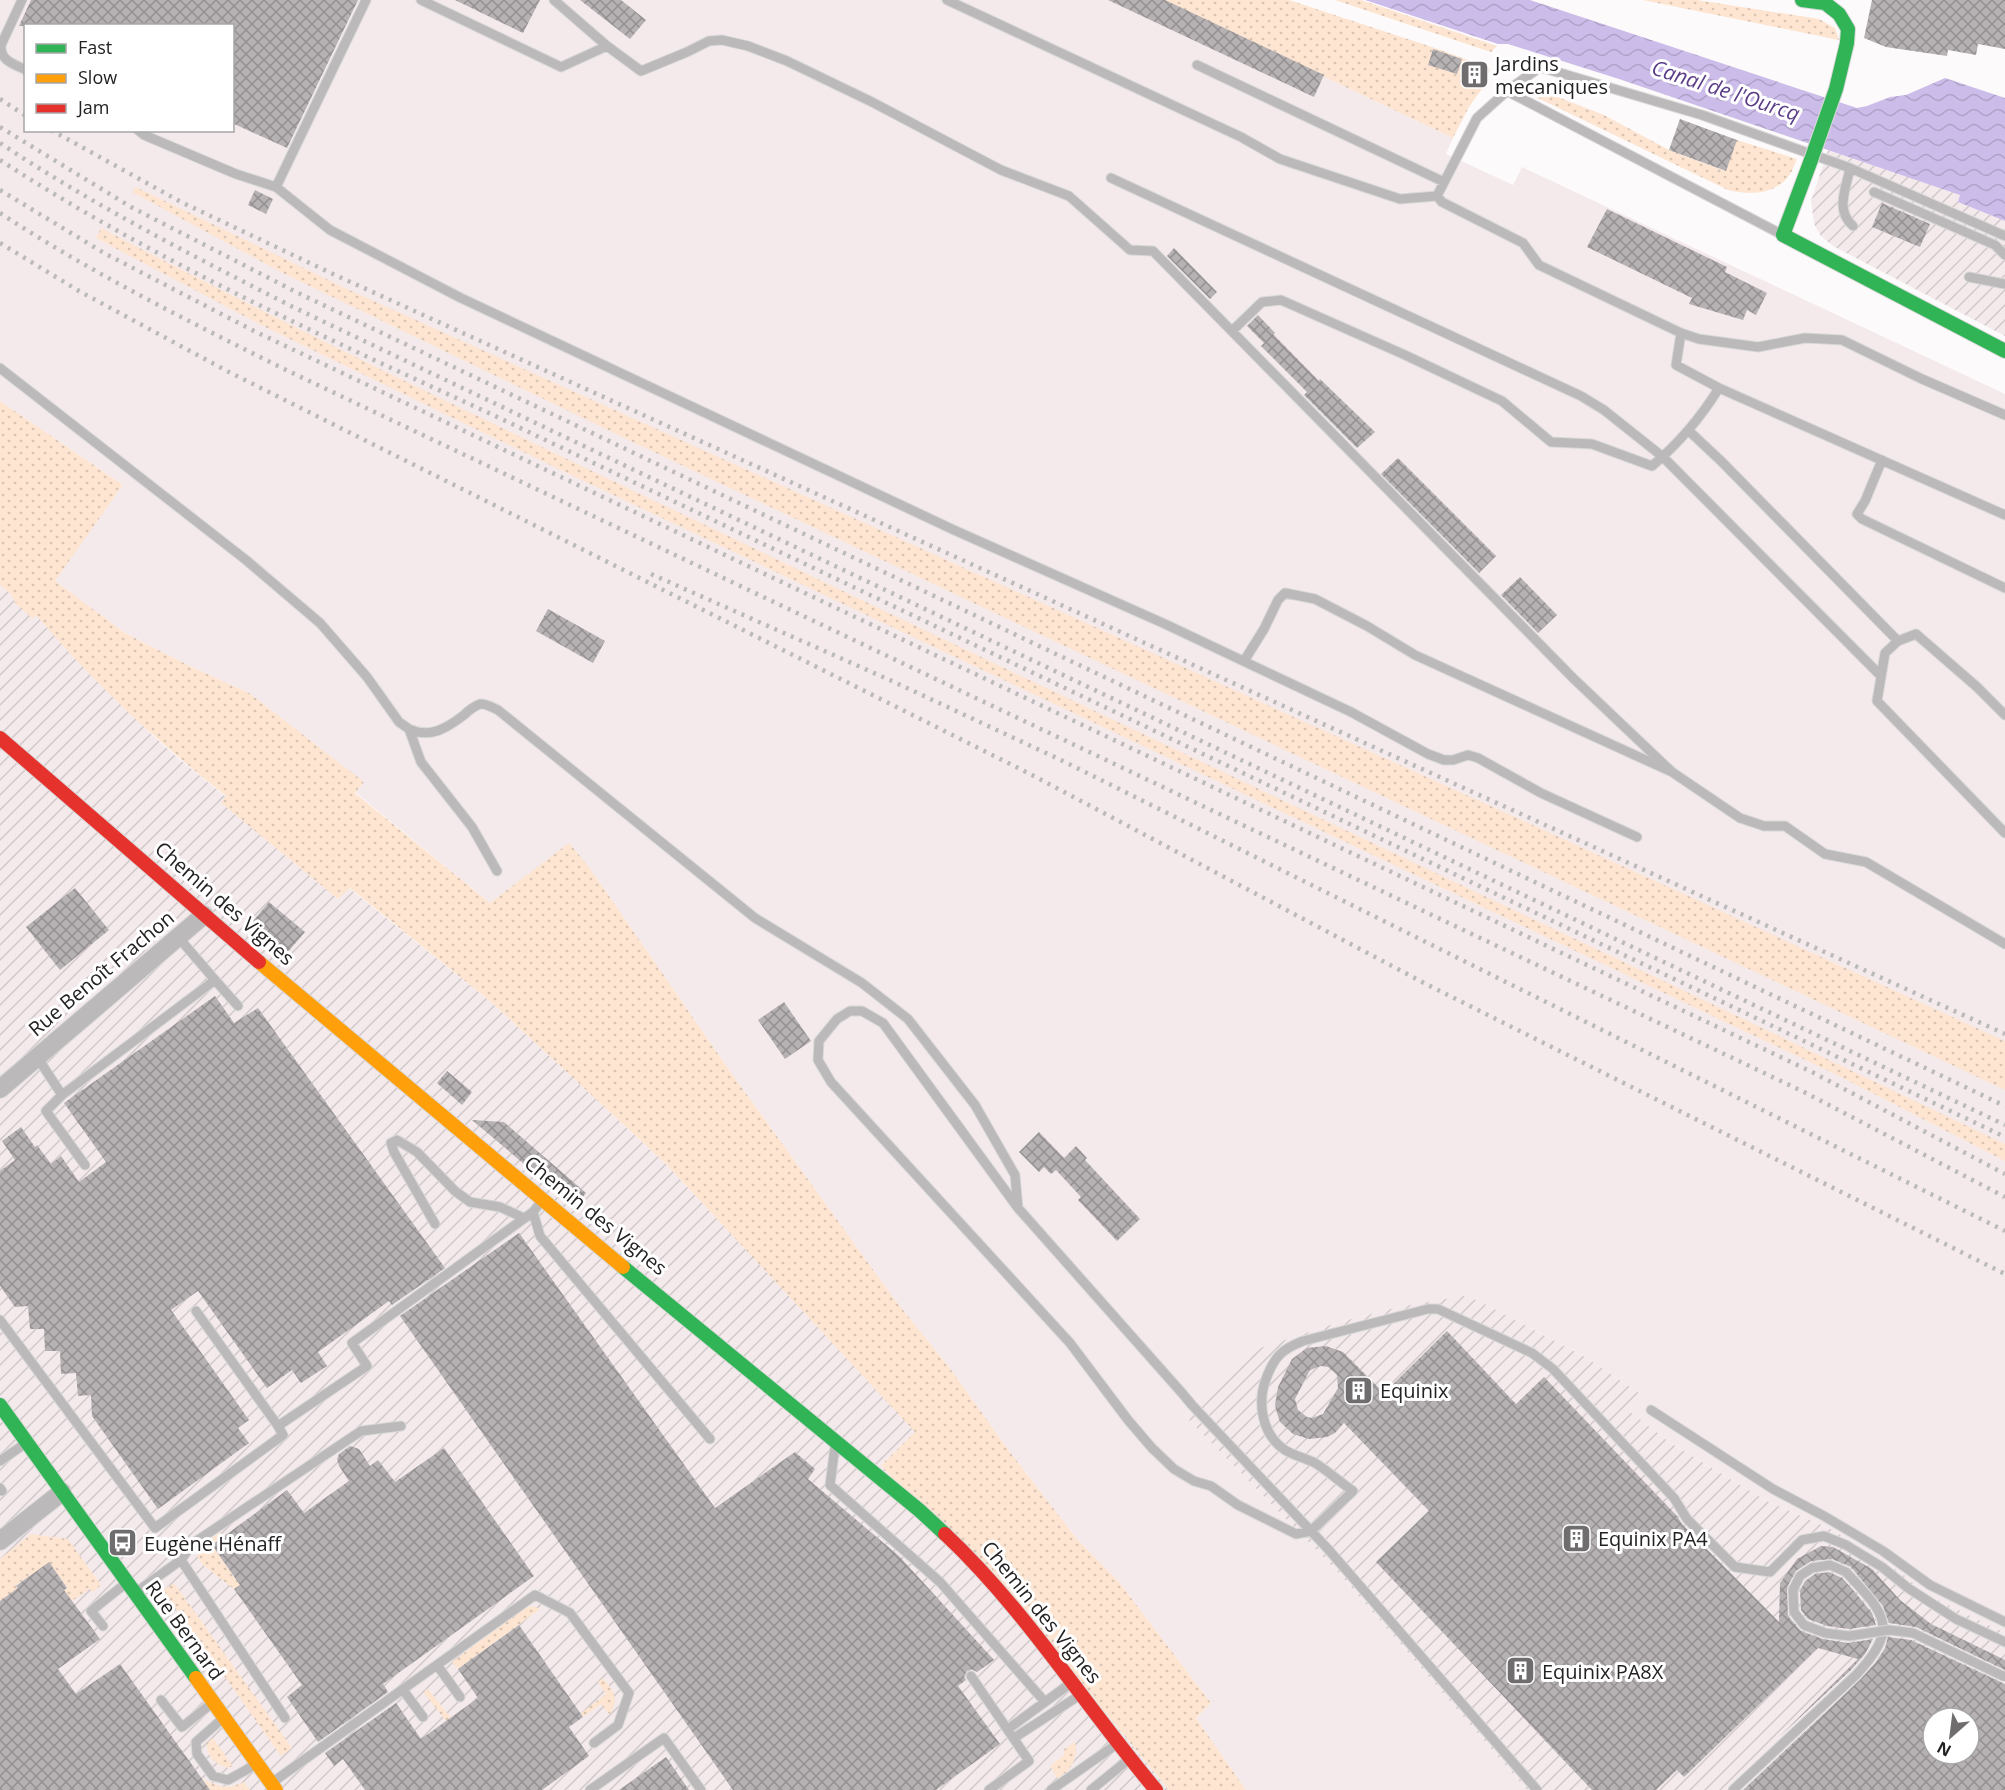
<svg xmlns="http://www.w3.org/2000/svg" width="2005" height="1790" viewBox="0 0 2005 1790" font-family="'Open Sans',sans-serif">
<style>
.built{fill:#f4eaec;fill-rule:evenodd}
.industrial{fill:url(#industrial-furrows);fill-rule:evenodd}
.grass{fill:url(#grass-dots)}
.water{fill:url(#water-waves)}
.building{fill:url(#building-cross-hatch);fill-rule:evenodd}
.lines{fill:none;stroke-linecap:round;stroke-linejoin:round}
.lane-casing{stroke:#d9d8d8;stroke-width:11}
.street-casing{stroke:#d9d8d8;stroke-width:20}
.fast-casing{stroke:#d9d8d8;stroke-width:16}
.slow-casing{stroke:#d9d8d8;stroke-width:16}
.jam-casing{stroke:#d9d8d8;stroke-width:16}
.lane{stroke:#bbb9ba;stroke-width:9}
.street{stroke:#bbb9ba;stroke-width:18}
.fast{stroke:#30b455;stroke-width:14}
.slow{stroke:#ff9f0a;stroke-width:14}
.jam{stroke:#e5322d;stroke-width:14}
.rail{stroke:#bbb9ba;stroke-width:4.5;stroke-dasharray:3 6;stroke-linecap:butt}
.lane-bridge-casing{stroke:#d9d8d8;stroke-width:11;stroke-linecap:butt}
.fast-bridge-casing{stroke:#d9d8d8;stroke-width:16;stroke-linecap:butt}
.lane-bridge{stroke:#bbb9ba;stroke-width:9}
.fast-bridge{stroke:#30b455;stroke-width:14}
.labels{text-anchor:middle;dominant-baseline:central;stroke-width:6;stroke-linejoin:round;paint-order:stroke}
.poi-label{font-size:20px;fill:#242122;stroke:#fff;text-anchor:start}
.street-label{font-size:20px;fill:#242122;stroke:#fff}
.water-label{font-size:21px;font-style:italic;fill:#5a3c87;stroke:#fff}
</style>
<defs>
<pattern id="industrial-furrows" width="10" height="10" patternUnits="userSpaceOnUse" patternTransform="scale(1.5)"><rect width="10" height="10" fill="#f4eaec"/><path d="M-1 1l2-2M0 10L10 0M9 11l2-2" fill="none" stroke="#d1c8ca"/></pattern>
<pattern id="grass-dots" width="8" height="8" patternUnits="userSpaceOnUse" patternTransform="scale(1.5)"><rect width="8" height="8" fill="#fde5d1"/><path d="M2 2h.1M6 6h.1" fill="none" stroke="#d9c4b3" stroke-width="1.8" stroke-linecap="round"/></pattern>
<pattern id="water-waves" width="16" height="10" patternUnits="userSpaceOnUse" patternTransform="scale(1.5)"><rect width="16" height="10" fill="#ccbce9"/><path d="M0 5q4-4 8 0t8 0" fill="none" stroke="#afa1c8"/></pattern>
<pattern id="building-cross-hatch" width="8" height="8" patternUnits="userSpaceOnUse" patternTransform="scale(1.5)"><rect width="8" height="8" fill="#b6b2b3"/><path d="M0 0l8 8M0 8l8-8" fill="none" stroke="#949091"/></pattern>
</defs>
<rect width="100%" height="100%" fill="#fdfafb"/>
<path class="built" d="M0 0H1165L1453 138 1446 154 1513 185 1522 167 2005 394V1633L1924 1593 1903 1574 1833 1530 1767 1501 1672 1444 1629 1411 1639 1393 1587 1358 1479 1301 1463 1297 1398 1307 1336 1323 1263 1347 1244 1355 1184 1415 1337 1571 1527 1790H1246L1196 1718 1211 1703 1119 1582 1077 1539 1010 1452 949 1367 895 1300 732 1074 589 867 569 844 490 903 355 792 363 782 249 693 190 666 125 633 54 581 123 485 0 401ZM26 26H232V130H26Z"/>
<path class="industrial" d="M1828 150 1961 195 1958 202 2005 221V336L1833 246 1821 236 1814 224 1811 201Z
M0 585 11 594 16 604 33 618 36 615 151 734 178 758 226 797 222 803 338 899 349 888 491 1002 666 1164 916 1432 881 1464 1108 1716 1169 1790H0Z
M1463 1296 1479 1301 1587 1358 1639 1393 1629 1411 1672 1444 1767 1501 1833 1530 1903 1574 1924 1593 2005 1633V1790H1527L1337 1571 1184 1415 1244 1355 1263 1347 1336 1323 1398 1307ZM1933 1718H1969V1754H1933Z"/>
<path class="grass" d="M1163 0H1289L1432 47 1490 68 1484 86 1469 107 1453 138Z
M1335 0H1361L1497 46 1491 52Z
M1643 0H1697L1819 19 1835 28 1839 40Z
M1532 87 1604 115 1669 150 1725 171 1737 140 1797 159C1794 165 1792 173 1788 177 1773 195 1749 195 1728 190L1540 99 1531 93Z
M136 187 345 288 1524 821 2005 1041V1090L637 444 283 273 132 192Z
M101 228C320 343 545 448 768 555 1180 753 1593 946 2005 1144V1161L1835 1074 567 473 261 325 96 238Z
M0 401 123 485 55 581 125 633 190 666 249 693 364 782 355 793 490 903 569 843 589 867 732 1074 895 1300 949 1367 1010 1452 1077 1539 1119 1582 1211 1703 1196 1718 1246 1790H1169L1108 1716 881 1465 915 1432 666 1164 491 1002 350 888 338 899 221 803 226 796C157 742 93 682 36 615L33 619 16 604 11 594 0 585Z
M220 1532 223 1536 212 1545 240 1585 234 1589 203 1565 197 1556 207 1541Z
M31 1534 68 1539 101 1585 93 1592 90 1589 72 1601 64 1590 67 1587 49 1563 16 1585 18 1588 0 1601V1559Z
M174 1583 292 1748 281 1756 163 1590Z
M533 1606 540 1609 458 1669 452 1662 525 1608Z
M603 1678C615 1693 619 1697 610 1715L601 1704 583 1717 581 1713 606 1694 598 1682Z
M426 1689 429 1690 451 1718 446 1721 424 1693Z
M213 1738 233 1766 228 1768C216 1764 206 1757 207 1743Z
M1075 1742C1079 1758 1071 1770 1058 1779L1050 1766 1065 1754 1063 1750Z
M202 1778C217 1787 228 1790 244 1782L250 1790H210Z"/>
<path class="water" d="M1365 0H1530L1857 108 1867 106 1890 97 1906 95 1945 78 2005 98V221L1958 202 1960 195 1619 79 1508 44H1498Z"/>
<path class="building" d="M31 0H358L287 148 232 123V26H19Z
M455 0H540L523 33Z
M580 0H621L646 20 630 39Z
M1108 0H1165L1324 75 1314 97Z
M1872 0H2005V49L1978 44 1976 55 1948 50 1947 56 1886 47 1864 38Z
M1433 49 1462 59 1457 74 1428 65Z
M1465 62 1489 70 1483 86 1460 77Z
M1680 119 1737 140 1726 171 1669 150Z
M255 190 273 199 266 214 248 205Z
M1882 203 1930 224 1920 247 1872 227Z
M1607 209 1727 267 1725 272 1767 293 1756 315 1747 310 1743 320 1689 304 1692 298 1587 247Z
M1174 248 1217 292 1210 299 1167 256Z
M1258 315 1275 333 1273 334 1319 381 1320 379 1375 432 1357 448 1304 395 1307 392 1261 346 1268 339 1264 343 1247 326Z
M1398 458 1496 556 1479 573 1381 474Z
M1520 577 1557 615 1538 633 1501 595Z
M548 609 605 641 593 663 536 631Z
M75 888 109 930 60 970 26 927Z
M269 902 305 932 287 953 252 922Z
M215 996 234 1023 258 1008 445 1268 392 1305 389 1301 318 1352 327 1366 301 1383 292 1370 267 1388 198 1291 171 1310 249 1420 238 1428 249 1443 158 1509 92 1416 91 1395 78 1396 76 1373 61 1374 60 1351H45L44 1329H30L28 1306 15 1307 0 1286V1171L15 1160 2 1141 21 1127 35 1147 37 1145 51 1164 61 1156 79 1182 106 1162 64 1103Z
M784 1002 811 1041 785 1059 758 1020Z
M447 1071 472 1092 462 1105 437 1083Z
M472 1120 504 1122 586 1193 575 1207Z
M1039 1132 1064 1158 1076 1146 1087 1158 1085 1160 1140 1219 1117 1241 1078 1200 1081 1197 1056 1170 1051 1174 1044 1167 1039 1172 1019 1152Z
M519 1233 715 1508 795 1452 815 1469 808 1479 899 1556 994 1660 977 1672 971 1669 967 1671 964 1676 966 1680 958 1686 1000 1744 936 1790H733L400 1316Z
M1447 1331 1516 1404 1544 1377 1677 1516 1682 1524 1779 1622 1780 1583 1797 1559 1821 1546 1833 1547 1872 1569 1900 1600 1931 1624 2005 1660V1670L1916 1627 1889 1623 1883 1606 1851 1567 1832 1559 1811 1561 1796 1571 1787 1587 1788 1616 1801 1631 1823 1639 1848 1643 1873 1639 1865 1654 1851 1670 1779 1737 1858 1659 1818 1648 1684 1777 1677 1770 1656 1790H1592L1376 1562 1429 1511 1344 1423 1335 1433 1327 1437 1309 1439 1293 1434 1280 1422 1277 1413 1275 1405 1278 1387 1292 1359 1307 1348 1326 1346 1343 1352 1384 1393ZM1321 1366 1328 1367 1337 1375 1338 1388 1323 1414 1312 1418 1307 1417 1298 1410 1295 1399 1310 1370Z
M350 1446 359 1449 370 1466 378 1460 395 1482 444 1448 534 1576 383 1684 388 1692 318 1742 287 1697 302 1685 234 1589 240 1585 212 1545 287 1490 304 1513 349 1481 339 1466 337 1459 339 1454Z
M49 1562 67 1588 64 1590 100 1639 58 1669 76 1694 120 1664 210 1790H0V1601L18 1588 16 1586Z
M1829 1572 1842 1578 1854 1591 1872 1613 1876 1625 1849 1629 1827 1626 1808 1619 1801 1610 1800 1591 1805 1581 1815 1574Z
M519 1625 583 1717 569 1727 589 1756 542 1790H365L343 1759 334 1766 325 1753 396 1703 421 1739 478 1698 458 1669Z
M1888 1637 1911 1640 2005 1684V1790H1743L1861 1679 1876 1662 1885 1648ZM1933 1718H1969V1754H1933Z
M666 1757 689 1790H619Z"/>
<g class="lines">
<defs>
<path id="lane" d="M22 0 1 45C0 61 14 64 26 70
M366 0 276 187 330 230 461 298 954 530 1165 624 1351 712 1428 754 1444 760H1453L1468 755 1478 758 1541 793 1637 837
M421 0 561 67 607 46 554 0
M947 0 1241 137 1280 159 1400 199 1437 196 1442 202 1523 243 1539 265 1681 333 1699 339 1758 347 1805 338 1842 340 1922 379 2005 415
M607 46 641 71 687 52 709 41 722 40 748 46 787 61 872 102 1001 170 1069 196 1130 250 1153 251 1574 679 1672 772
M1197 65 1444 182
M1507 91 1781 234
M138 130 144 135 236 174 276 187
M1850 168C1846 189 1835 210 1853 226
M1111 178 1581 396 1604 410 1663 457 1880 675
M1874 192 1995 245 2005 255
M1437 196 1477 118 1507 91 1540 67 1702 115 1850 168 2005 236
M1969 277 2005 284
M1232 331 1262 302 1281 300 1405 355 1502 401 1551 442 1592 444 1652 466C1679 443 1700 419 1719 388
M1681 333 1676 365 1719 388 2005 515
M0 368 246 560 320 623 367 677 399 722 409 729 421 762 472 827 497 871
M1689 431 1721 461 1898 641 1885 653 1877 701 2005 833
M1882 460 1865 501 1857 514 1862 519 2005 588
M1898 641 1916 634 1977 687 2005 715
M1244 661 1264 629 1278 600 1285 593 1315 599 1367 626 1415 655 1672 772 1740 818 1764 826H1785L1825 854 1866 862 2005 944
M409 729C430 739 447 728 464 715 468 711 475 706 480 704 486 703 493 708 498 710L755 918 862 983 908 1019 975 1105 1015 1175 1018 1208
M215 980 238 1006
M37 1057 62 1095 46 1111 85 1165
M62 1095 215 980 178 937
M537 1207 533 1212 540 1236 710 1439
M435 1224 394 1152 391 1143 397 1140 417 1152 455 1191 470 1202 500 1207 524 1218
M196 1311 278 1426 367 1366 352 1343 533 1212
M0 1320 155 1528 283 1435 278 1426
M1651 1410 1773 1489 1824 1516 1883 1551 1930 1585 2005 1622
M835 1446 830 1485 940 1582 1045 1702
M0 1461 26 1443
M0 1488 2 1491
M181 1560 192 1544 361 1431 401 1426
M135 1593 181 1560 285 1718
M103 1626 91 1611 125 1584
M437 1665 460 1697
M971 1676 1029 1761 989 1790
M403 1690 423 1717
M161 1700 182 1727 211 1704
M222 1719 196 1742 197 1754 213 1776 228 1780 255 1765
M1008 1729 1071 1683
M1014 1738 1080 1695
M273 1782 535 1595 570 1613 629 1693 618 1725 594 1743
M590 1790 664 1738 701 1790
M1051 1790 1117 1744
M1091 1790 1128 1760
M1537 1790 1328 1549 1192 1405 1182 1393 1018 1208 883 1023 862 1011H850L837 1019 819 1041 818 1060 831 1082 1070 1343 1128 1420 1152 1448 1174 1469 1194 1481 1211 1486 1238 1505 1296 1534 1311 1531 1353 1491C1340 1482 1328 1471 1315 1463 1306 1458 1294 1456 1285 1450 1262 1435 1257 1403 1266 1379 1274 1357 1282 1349 1303 1341L1428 1309H1438L1532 1353 1553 1369 1674 1498 1687 1519 1735 1567 1770 1572 1802 1540 1824 1536 1846 1545 1882 1567 1908 1588 1956 1619 2005 1642
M1733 1790 1856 1675C1901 1627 1884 1613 1846 1572"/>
<path id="street" d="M0 1089 204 915
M0 1541 62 1492"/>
<path id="fast" d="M1802 0 1825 3 1839 14 1848 29 1847 43
M1811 160 1783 235 2005 351
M623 1267 919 1510 945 1534
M0 1405 196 1678"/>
<path id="slow" d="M259 962 623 1267
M196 1678 276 1790"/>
<path id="jam" d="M0 738 259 962
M945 1534C1026 1610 1085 1706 1156 1790"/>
</defs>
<use href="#lane" class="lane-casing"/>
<use href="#street" class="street-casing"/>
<use href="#fast" class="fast-casing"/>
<use href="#slow" class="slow-casing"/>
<use href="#jam" class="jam-casing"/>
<use href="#lane" class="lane"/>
<use href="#street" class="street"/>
<use href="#fast" class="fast"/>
<use href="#slow" class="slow"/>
<use href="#jam" class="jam"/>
<path class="rail" d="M0 99 26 116
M0 127 131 207 296 292 2005 1106
M51 130 181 202 333 274 2005 1034
M0 143C93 205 193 256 293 307L2005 1125
M0 160C155 261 324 337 491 414L2005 1137
M0 190 104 253 254 331 1812 1072 2005 1174
M0 213C90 272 186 320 282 368L1804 1092 2005 1197
M0 243 79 291 227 371 1032 775 1426 984 2005 1274
M651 574 892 681 1063 761 2005 1231"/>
<defs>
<path id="lane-bridge" d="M1846 1572 1830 1565 1812 1568 1800 1576 1793 1590 1794 1612 1804 1625 1825 1633 1849 1636 1889 1630 1913 1633 2005 1677"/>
<path id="fast-bridge" d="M1811 160 1836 89 1847 43"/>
</defs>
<use href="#lane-bridge" class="lane-bridge-casing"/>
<use href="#fast-bridge" class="fast-bridge-casing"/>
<use href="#lane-bridge" class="lane-bridge"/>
<use href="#fast-bridge" class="fast-bridge"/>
</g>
<defs>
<symbol id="building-square" viewBox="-11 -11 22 22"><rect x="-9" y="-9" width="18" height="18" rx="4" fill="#706d6e" stroke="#fff"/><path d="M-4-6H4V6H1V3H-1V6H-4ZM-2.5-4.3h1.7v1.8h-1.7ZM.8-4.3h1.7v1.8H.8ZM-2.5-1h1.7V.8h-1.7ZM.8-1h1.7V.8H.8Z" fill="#fff"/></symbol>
<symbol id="bus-square" viewBox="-11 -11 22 22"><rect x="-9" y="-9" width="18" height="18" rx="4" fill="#706d6e" stroke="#fff"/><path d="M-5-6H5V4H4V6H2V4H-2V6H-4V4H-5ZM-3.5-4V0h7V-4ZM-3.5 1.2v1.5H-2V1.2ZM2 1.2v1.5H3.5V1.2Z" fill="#fff"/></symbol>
</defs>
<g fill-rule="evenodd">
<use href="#building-square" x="1458" y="58" width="33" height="33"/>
<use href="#building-square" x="1342" y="1374" width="33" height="33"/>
<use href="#building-square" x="1560" y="1522" width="33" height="33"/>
<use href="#bus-square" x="106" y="1526" width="33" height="33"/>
<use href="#building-square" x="1504" y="1654" width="33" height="33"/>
</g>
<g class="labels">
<g class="poi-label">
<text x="1495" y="63">Jardins<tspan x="1495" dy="23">mecaniques</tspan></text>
<text x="1380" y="1390">Equinix</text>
<text x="1598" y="1538">Equinix PA4</text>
<text x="144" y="1543">Eugène Hénaff</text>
<text x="1542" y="1671">Equinix PA8X</text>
</g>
<g class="street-label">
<text transform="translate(225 903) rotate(41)">Chemin des Vignes</text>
<text transform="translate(101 973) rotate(-40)">Rue Benoît Frachon</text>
<text transform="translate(596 1215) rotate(39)">Chemin des Vignes</text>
<text transform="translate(1042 1612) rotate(51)">Chemin des Vignes</text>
<text transform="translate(185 1630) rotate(54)">Rue Bernard</text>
</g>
<g class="water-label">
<text transform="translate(1726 90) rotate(18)">Canal de l'Ourcq</text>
</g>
</g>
<rect x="24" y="24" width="210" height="108" fill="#ffffff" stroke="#a7a6a7" stroke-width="1.5"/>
<rect x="36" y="44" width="30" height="9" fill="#30b455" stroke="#a7a6a7" stroke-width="1.5"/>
<text x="78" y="54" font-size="18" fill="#242122">Fast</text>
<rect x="36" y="74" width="30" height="9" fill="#ff9f0a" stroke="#a7a6a7" stroke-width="1.5"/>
<text x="78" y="84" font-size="18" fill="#242122">Slow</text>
<rect x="36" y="104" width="30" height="9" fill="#e5322d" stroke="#a7a6a7" stroke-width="1.5"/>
<text x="78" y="114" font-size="18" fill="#242122">Jam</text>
<g transform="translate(1951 1736) rotate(208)"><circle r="28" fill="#ffffff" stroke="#a7a6a7" stroke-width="1.5"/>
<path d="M0-4.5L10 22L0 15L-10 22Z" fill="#706d6e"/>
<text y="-9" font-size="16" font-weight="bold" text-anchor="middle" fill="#242122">N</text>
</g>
</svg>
